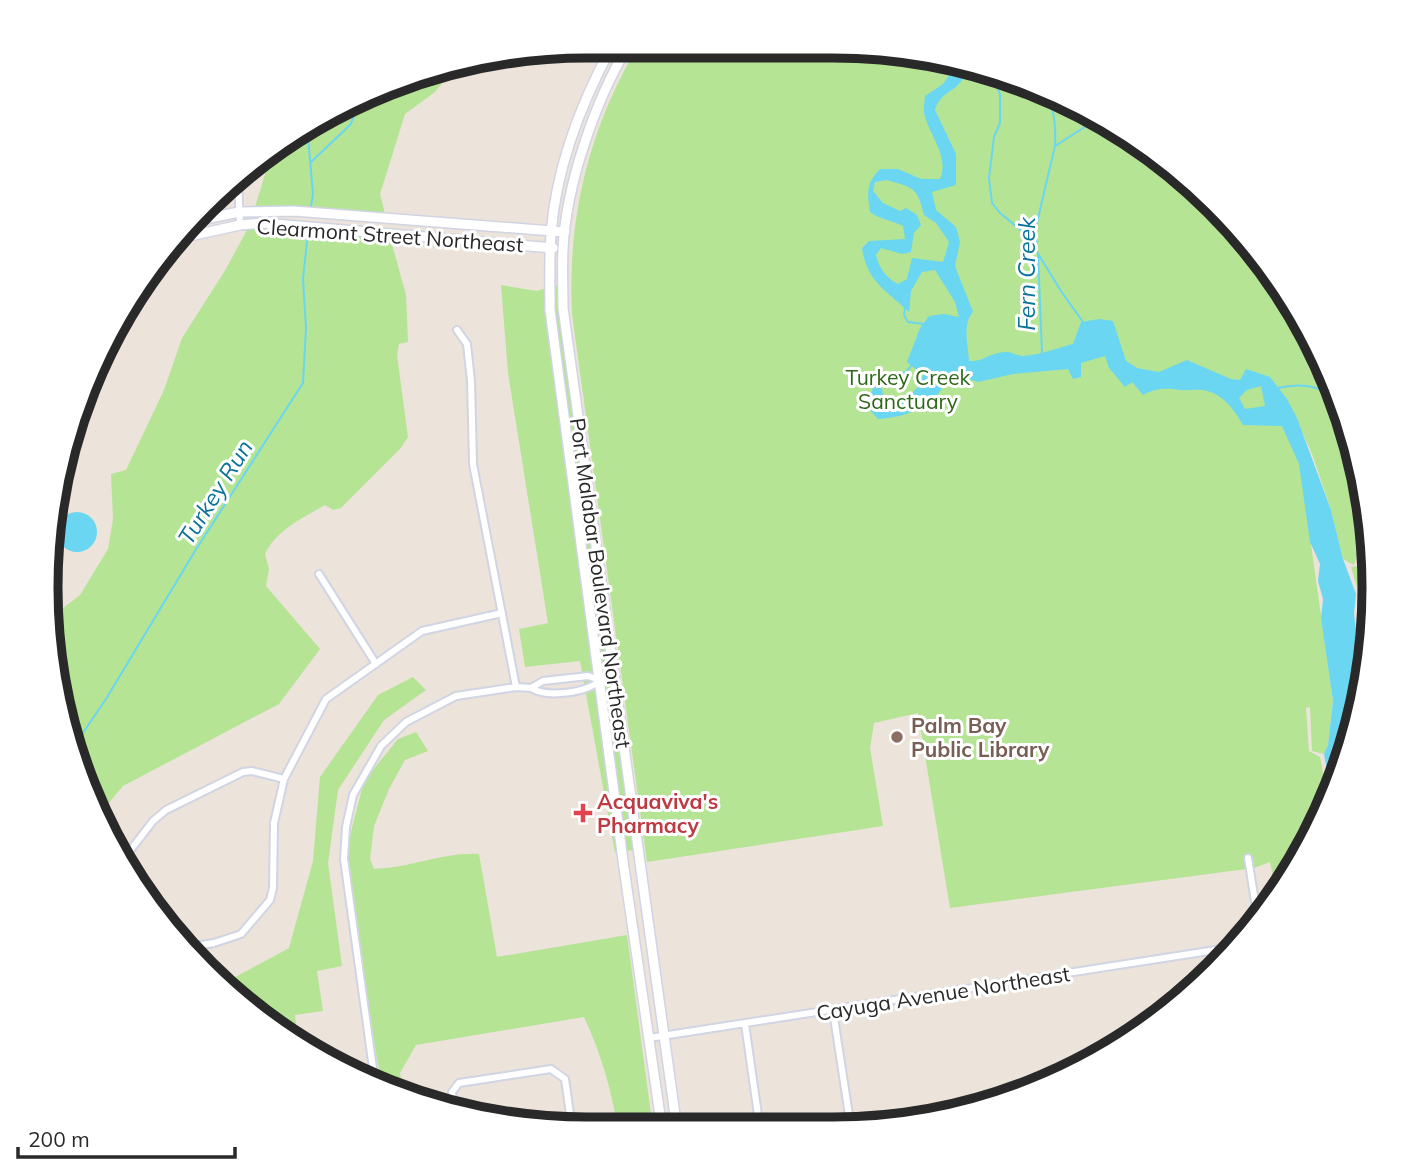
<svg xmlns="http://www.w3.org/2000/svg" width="1420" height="1175" viewBox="0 0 1420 1175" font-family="Mulish,sans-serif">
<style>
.green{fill:#b5e495}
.water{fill:#6ad6f1;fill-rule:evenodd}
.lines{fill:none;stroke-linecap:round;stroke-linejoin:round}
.stream{stroke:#6ad6f1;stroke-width:2}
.street-casing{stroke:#d0d4e3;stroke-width:10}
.secondary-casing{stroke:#d0d4e3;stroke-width:12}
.street{stroke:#fff;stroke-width:6}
.secondary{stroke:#fff;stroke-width:9}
.education-dot{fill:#8d6e63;stroke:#fff;stroke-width:2.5}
.health-dot{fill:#e0444e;stroke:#fff;stroke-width:2.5}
.labels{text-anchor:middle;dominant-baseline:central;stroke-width:6;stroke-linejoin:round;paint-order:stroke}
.street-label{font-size:21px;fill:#292929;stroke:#fff}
.park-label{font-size:21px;fill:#2d6718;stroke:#fff}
.education-label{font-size:21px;font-weight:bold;fill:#785e54;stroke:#fff;text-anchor:start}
.health-label{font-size:21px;font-weight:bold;fill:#be3a42;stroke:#fff;text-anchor:start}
.water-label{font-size:23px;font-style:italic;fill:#0a739c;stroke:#fff}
.rim{fill:none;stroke:#292929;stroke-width:9}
</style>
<rect width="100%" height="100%" fill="#ece3da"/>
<path class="green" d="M638 46 868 47 1040 87 1133 137 1215 204 1283 286 1289 298 1293 326 1304 339H1311L1333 380 1364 481 1369 530 1365 529 1355 532 1360 546 1354 565 1343 559 1331 510 1312 454 1292 409 1333 701 1328 745 1324 754 1312 751 1310 707 1306 708 1309 751 1320 757 1329 803 1283 889 1274 882 1270 862 1254 868 950 908 918 713 874 723 870 748 883 826 647 862 572 314C567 219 589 128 638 46Z
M459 62 435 92 405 114 380 194 385 214 255 207 272 152 317 118 448 64Z
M263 227 390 237 406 295 408 342 399 344 397 355 408 437 400 449 341 508 333 510 325 505C303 518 276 530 265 554L269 569 266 586 320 649 279 704 123 786 98 816 87 795 50 659 49 619 80 595 108 549 113 519 111 474 126 470 164 390 182 338 226 269 248 228Z
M501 285 537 291 546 288V310L556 394 618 852 615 853 580 661 525 667 519 629 548 623 508 373Z
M559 285V309L570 392 633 850 626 851 554 309V286Z
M1364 532 1369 534 1374 587 1366 675 1358 613 1359 594 1351 567 1358 566 1364 547 1360 534Z
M413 677 426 690 384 720 338 790 328 863 342 966 317 971 323 1011 295 1015 298 1043 230 995 219 982 228 981 289 948 313 861 320 777 378 695Z
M416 732 428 751 405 760 389 789 374 826 370 859 374 869C410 868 444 852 479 854L497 957 627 935 653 1129H618C611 1089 601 1053 584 1017L416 1045 400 1073 404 1097 382 1086 366 997 356 916 344 859 364 781 398 739Z"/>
<path class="water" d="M955 67 967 70C959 94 942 88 935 110L956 154V185L932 192 936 210 956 227 960 242 955 266 973 312C962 325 968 345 969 361 984 362 992 351 1007 352 1012 352 1017 356 1023 356 1040 355 1057 348 1073 344L1081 322 1099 319 1113 321 1126 361 1137 368 1159 372 1187 360 1231 379 1240 380 1246 369 1270 377 1287 399 1297 418 1331 510 1343 559 1356 594 1354 614 1364 693 1332 798 1324 754 1328 745 1333 701 1321 618 1323 599 1318 581 1320 564 1310 542 1299 464 1282 426 1243 425C1234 409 1222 393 1203 390 1195 389 1187 391 1180 390 1166 388 1156 388 1143 395L1132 382 1125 387 1109 368 1105 356 1081 363V377L1073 379 1068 369 1013 374 978 382 957 375C947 380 945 385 938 394 924 411 898 418 878 419L867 407 876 378 880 376 883 395 887 403C904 399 919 393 923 375L907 362 920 328 929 316 944 314 959 317 955 302 935 270 922 272 911 291 909 312C886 290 867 282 862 248L869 241 905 239 903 226C891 220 881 220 870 212 867 193 866 183 880 169H898L921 179H940C950 157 929 135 924 113 923 108 925 101 925 96L943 84ZM887 180C914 188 917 187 924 215L936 223 949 242 943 262 912 258 907 279 898 284C886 278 879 268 876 255L881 248 902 254 911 252 914 233 921 225 917 215 906 208 900 211 883 203 873 191 875 182ZM1261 386 1265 406 1245 409 1239 398 1247 390Z
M57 532a20 20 0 1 1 40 0a20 20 0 1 1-40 0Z"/>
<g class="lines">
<path class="stream" d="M994 76 1000 95V123L994 137 989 178 992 203 1000 213 1034 241 1037 252 1061 291 1083 322
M1043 88C1054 104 1056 126 1055 145
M307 125 313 194 311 206
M310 163 350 125 362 99
M1037 248 1036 227 1055 146 1099 118
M1038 254 1042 353
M905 306 904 315 908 322 924 324
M883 380 906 372 911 366
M1278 388C1303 382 1314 387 1338 395
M74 746 106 699 195 551 303 383 306 328 303 279 308 232"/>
<defs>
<path id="street" d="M238 178 240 225
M457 330 467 344 471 381 473 464 516 687
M319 574 376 664
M531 688C547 698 587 693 600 680
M1248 858 1258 920
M122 861 153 821 166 810 243 772 252 771 284 779
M188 947 214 943 241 934 270 900 273 888 274 823 284 779 326 699 422 631 502 613
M833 1011 851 1128
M745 1024 760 1129
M649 1038 1235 947
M375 1083 344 859 346 827 353 795 381 746 406 722 456 696 516 687 531 688 543 681 588 676 600 680 615 678
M454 1109 452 1092 459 1083 551 1069 565 1079 572 1128
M968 1110 981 1099 1024 1093"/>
<path id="secondary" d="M612 46C581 103 556 168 551 234 549 259 550 285 550 310L624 868 662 1129
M628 46C595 101 566 185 563 249 562 269 563 289 563 308L677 1129
M190 222 239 212 294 211 565 232
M176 239 240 225 263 223 553 248"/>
</defs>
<use href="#street" class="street-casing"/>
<use href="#secondary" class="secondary-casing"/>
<use href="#street" class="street"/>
<use href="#secondary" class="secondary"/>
</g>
<circle class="education-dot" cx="897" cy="737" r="7"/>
<path class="health-dot" d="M579.5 802.5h7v7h7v7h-7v7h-7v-7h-7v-7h7z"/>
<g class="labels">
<g class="street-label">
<text transform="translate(390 235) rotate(4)">Clearmont Street Northeast</text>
<text transform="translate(601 583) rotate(82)">Port Malabar Boulevard Northeast</text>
<text transform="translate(943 993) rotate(-9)">Cayuga Avenue Northeast</text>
</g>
<g class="park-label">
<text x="908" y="377">Turkey Creek<tspan x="908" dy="24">Sanctuary</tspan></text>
</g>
<g class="education-label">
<text x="911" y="725">Palm Bay<tspan x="911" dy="24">Public Library</tspan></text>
</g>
<g class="health-label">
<text x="597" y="801">Acquaviva's<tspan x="597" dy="24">Pharmacy</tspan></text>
</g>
<g class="water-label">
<text transform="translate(1026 274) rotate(-90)">Fern Creek</text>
<text transform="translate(215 492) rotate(-58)">Turkey Run</text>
</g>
</g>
<path d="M0 0H1420V1175H0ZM587 58H833A529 529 0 0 1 1362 587V588A529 529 0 0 1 833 1117H587A529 529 0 0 1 58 588V587A529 529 0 0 1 587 58Z" fill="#fff" fill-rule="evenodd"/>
<path class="rim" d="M587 58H833A529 529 0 0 1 1362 587V588A529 529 0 0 1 833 1117H587A529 529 0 0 1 58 588V587A529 529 0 0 1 587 58Z"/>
<path d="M18 1147v10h217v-10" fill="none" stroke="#292929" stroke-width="3.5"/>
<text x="28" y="1147" font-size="21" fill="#292929" stroke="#ffffff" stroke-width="5" paint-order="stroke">200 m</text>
</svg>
